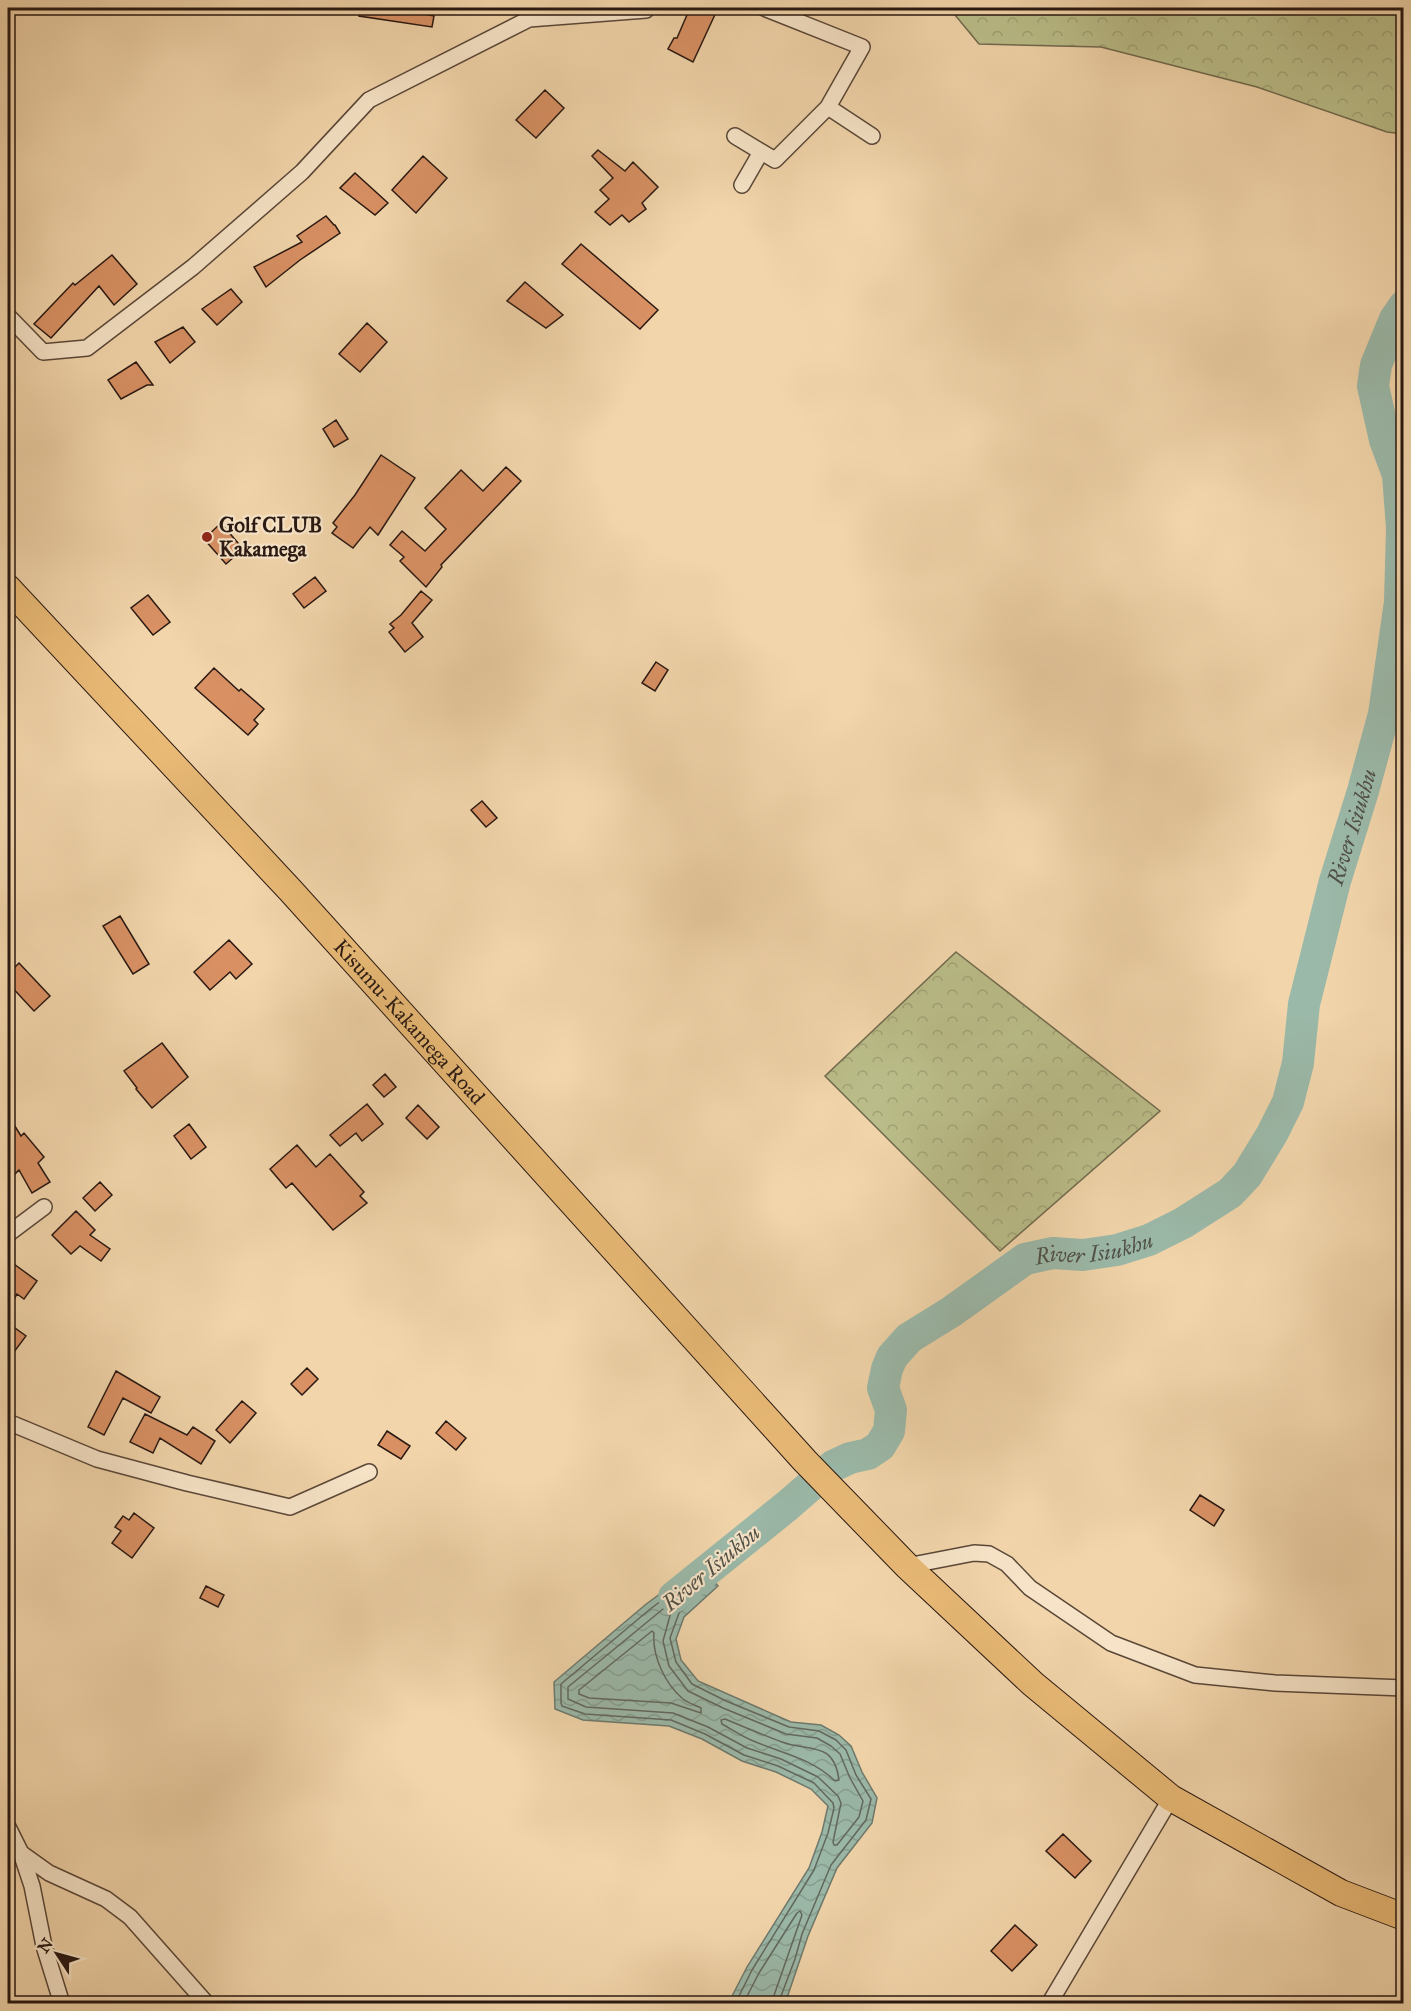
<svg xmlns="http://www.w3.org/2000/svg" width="1411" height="2011" viewBox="0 0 1411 2011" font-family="'IM FELL Great Primer',serif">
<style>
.forest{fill:url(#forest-crowns);stroke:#716a4e;stroke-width:1.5}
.water{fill:url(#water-waves);stroke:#6d796d;stroke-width:1.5}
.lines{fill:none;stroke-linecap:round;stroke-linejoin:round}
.shore{stroke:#62685e;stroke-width:1.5}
.river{stroke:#9bb9a9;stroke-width:32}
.building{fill:#d99164;stroke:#281812;stroke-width:1.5}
.minor-casing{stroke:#5a4738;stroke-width:18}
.trunk-casing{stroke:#281812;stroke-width:28}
.minor{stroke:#f7e4c8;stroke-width:15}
.trunk{stroke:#e9ba76;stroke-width:26}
.poi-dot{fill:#8f2418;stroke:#f7e4c8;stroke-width:2}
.labels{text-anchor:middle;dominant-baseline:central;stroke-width:4.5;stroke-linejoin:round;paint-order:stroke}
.poi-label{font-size:21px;font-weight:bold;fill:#281812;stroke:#f7e4c8;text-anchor:start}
.street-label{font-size:21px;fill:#281812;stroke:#f7e4c8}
.water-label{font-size:22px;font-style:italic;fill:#505047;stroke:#f7e4c8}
</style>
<defs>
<pattern id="forest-crowns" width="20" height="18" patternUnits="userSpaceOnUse" patternTransform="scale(1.5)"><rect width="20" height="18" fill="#babd89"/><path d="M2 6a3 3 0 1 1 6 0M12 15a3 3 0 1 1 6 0" fill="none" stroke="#a0a275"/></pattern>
<pattern id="water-waves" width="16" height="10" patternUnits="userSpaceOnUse" patternTransform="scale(1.5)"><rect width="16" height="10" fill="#9bb9a9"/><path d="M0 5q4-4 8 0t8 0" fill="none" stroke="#869e90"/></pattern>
</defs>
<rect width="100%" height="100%" fill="#f2d5ab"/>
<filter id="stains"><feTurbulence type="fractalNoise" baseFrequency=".00333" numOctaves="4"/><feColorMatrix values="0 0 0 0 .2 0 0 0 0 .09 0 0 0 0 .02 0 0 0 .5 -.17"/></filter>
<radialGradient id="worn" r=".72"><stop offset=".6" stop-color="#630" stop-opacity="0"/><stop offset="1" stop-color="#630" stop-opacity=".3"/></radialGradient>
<path class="forest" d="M955 8H1403V134L1387 132 1257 87 1101 47 979 44 955 15Z
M956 952 1160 1111 1000 1251 825 1076Z"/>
<path class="water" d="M700 1564 718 1586 684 1617 676 1639 681 1660 698 1681 791 1722 821 1725 839 1735 851 1746 862 1772 877 1798 872 1823 837 1868 808 1936 788 1995 783 2003H726L730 2000 747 1967 809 1868 822 1832 828 1806 811 1789 776 1772 742 1761 702 1739 669 1726 583 1720 555 1709 554 1682 645 1605Z"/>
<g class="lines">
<path class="shore" d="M674 1600H677L678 1603 671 1612 663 1641 669 1666 688 1691 723 1708 786 1734 817 1738 831 1746 840 1754 850 1778 863 1801 859 1817 837 1845H834L833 1842 841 1803 838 1796 818 1777 781 1759 747 1748 708 1727 673 1713 586 1707 568 1699V1687Z
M652 1631 654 1633C652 1656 665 1684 683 1699 688 1703 695 1705 701 1708V1713L671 1703 589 1698 579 1694V1690Z
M725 1719C744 1727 763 1735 782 1742 808 1752 834 1740 839 1780L835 1781C812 1758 780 1753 751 1740 741 1736 731 1729 722 1724L721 1720Z
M735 2004 752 1970 814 1870 828 1833 834 1808 833 1803 814 1783 778 1766 744 1755 705 1734 671 1720 585 1714 562 1706 561 1703V1684L649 1610 698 1573 709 1586 679 1613 670 1638 676 1662 692 1684 726 1701 789 1727 819 1731 836 1740 846 1750 856 1775 871 1799 866 1820 831 1865 802 1934 795 1959 778 2004
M743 2004 759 1973 797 1913 800 1911 802 1915 771 2004"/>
<path class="river" id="s1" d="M674 1597 787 1506 833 1466 850 1458 868 1454 880 1446 889 1431 891 1410 883 1388 887 1369 892 1357 909 1338 951 1312 1025 1259 1053 1253 1083 1255 1117 1250 1149 1240 1183 1223 1230 1193 1247 1175 1272 1134 1288 1102 1298 1063 1304 1004 1335 881 1363 791 1384 714 1400 602 1402 528 1398 475 1385 440 1373 386 1376 365 1395 319 1404 306"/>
</g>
<path class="building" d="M360 8H396L434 16 432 27 359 16Z
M690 8H718L693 62 668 49 674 38H677Z
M545 90 564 108 536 138 516 120Z
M598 150 625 171 633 162 658 187 642 203 646 209 629 222 622 215 610 225 595 212 609 199 600 190 613 178 592 156Z
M423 156 447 178 416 213 392 190Z
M355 173 388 203 375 215 340 188Z
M326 216 334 225H335L340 233 300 260 266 287 254 267 302 242 297 236Z
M581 244 658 310 640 329 562 264Z
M112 255 137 284 114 305 99 286 51 338 34 324 73 283 75 285Z
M525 282 563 315 546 328 507 301Z
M231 289 242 302 217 325 202 309Z
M367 323 387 342 360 372 339 354Z
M183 327 195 342 170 363 155 342Z
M136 362 153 385H147L121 399 108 380Z
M336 420 348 439 334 447 323 429Z
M381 455 415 478 378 535 370 527 353 548 332 533 337 527 333 523 355 495Z
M506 467 521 481 441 565 442 567 426 587 400 561 404 557 390 545 402 531 425 551 446 529 425 508 461 470 483 491Z
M221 523 243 549 226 564 204 539Z
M315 577 326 591 304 608 293 594Z
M421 591 432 600 412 623 423 637 405 652 389 632 394 628 390 624 401 615Z
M148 595 170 622 153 635 131 608Z
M656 662 668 670 655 691 642 683Z
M214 668 239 691 241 689 264 709 254 720 258 724 248 735 195 688Z
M482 801 497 818 486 827 471 810Z
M120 916 149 964 133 974 103 926Z
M229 940 252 964 236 979 230 972 210 990 194 972Z
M19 963 50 996 34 1011 8 983V974Z
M162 1043 188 1077 152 1108 136 1089 137 1088 124 1071Z
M385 1074 396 1087 384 1097 373 1085Z
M367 1104 383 1124 362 1141 356 1133 340 1146 330 1135Z
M418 1105 439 1127 427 1139 406 1118Z
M8 1115 21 1136 24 1133 44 1157 38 1163 50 1182 32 1193 19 1170 8 1181Z
M189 1124 206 1147 191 1159 174 1136Z
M297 1145 316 1167 330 1154 364 1192 360 1196 367 1203 333 1230 292 1183 286 1188 270 1169Z
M100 1182 112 1195 95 1211 83 1198Z
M76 1211 95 1230 90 1235 110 1249 101 1261 80 1246 71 1254 52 1235Z
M14 1264 37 1281 24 1299 17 1294 8 1309V1274Z
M8 1323 26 1336 8 1360Z
M307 1368 318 1379 302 1395 291 1384Z
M116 1371 160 1397 151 1413 123 1398 104 1435 88 1427Z
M242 1401 256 1413 230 1443 216 1430Z
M145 1414 187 1435 193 1427 215 1441 201 1464 160 1438 153 1453 130 1442Z
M446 1421 466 1438 456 1450 436 1433Z
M387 1431 410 1446 401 1459 378 1445Z
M1200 1495 1224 1510 1214 1526 1190 1510Z
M134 1513 154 1528 132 1558 112 1543 121 1531 115 1527 123 1516 129 1520Z
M206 1586 224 1595 218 1607 200 1598Z
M1063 1834 1091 1861 1075 1878 1046 1851Z
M1015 1925 1037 1945 1012 1971 991 1951Z"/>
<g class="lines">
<defs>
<path id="minor" d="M828 107 872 136
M735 136 775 160 828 107 862 47 764 8
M742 185 761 152
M8 316 43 352 87 348 193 267 302 172 369 100 529 19 646 10 647 8
M8 1234 44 1207
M8 1422 97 1459 187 1483 290 1507 369 1472
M907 1566 974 1553 989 1554 1007 1564 1030 1588 1111 1643 1195 1675 1275 1683 1404 1688
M8 1827 21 1853 49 1873 106 1899 130 1917 207 2004
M21 1853 32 1886 44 1946 62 2004
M1051 2004 1052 1999 1171 1798"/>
<g id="trunk">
<path id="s2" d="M8 588 291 891 805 1461 907 1566 1033 1684 1171 1798 1341 1893 1404 1917"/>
</g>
</defs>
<use href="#minor" class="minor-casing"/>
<use href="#trunk" class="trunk-casing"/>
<use href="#minor" class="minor"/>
<use href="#trunk" class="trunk"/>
</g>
<circle class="poi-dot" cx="207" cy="537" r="6"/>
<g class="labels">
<g class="poi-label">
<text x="219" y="525">Golf CLUB<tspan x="219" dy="24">Kakamega</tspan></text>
</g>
<g class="street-label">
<text stroke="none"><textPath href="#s2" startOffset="591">Kisumu-Kakamega Road</textPath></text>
</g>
<g class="water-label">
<text stroke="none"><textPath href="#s1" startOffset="1130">River Isiukhu</textPath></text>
<text stroke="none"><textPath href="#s1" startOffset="588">River Isiukhu</textPath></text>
<text transform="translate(711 1568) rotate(-40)">River Isiukhu</text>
</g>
</g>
<rect width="1411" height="2011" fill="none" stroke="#f2d5ab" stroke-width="30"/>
<rect x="9" y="9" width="1393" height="1993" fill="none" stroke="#281812" stroke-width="3"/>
<rect x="15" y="15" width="1381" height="1981" fill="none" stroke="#281812" stroke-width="1.5"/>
<g transform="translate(57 1954) rotate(306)" stroke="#f7e4c8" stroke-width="4.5" paint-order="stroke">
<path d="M0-4.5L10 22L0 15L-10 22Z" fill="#281812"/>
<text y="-9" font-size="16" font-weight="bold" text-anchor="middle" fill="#281812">N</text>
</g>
<rect width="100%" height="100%" filter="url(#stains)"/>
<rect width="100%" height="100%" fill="url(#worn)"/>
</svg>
